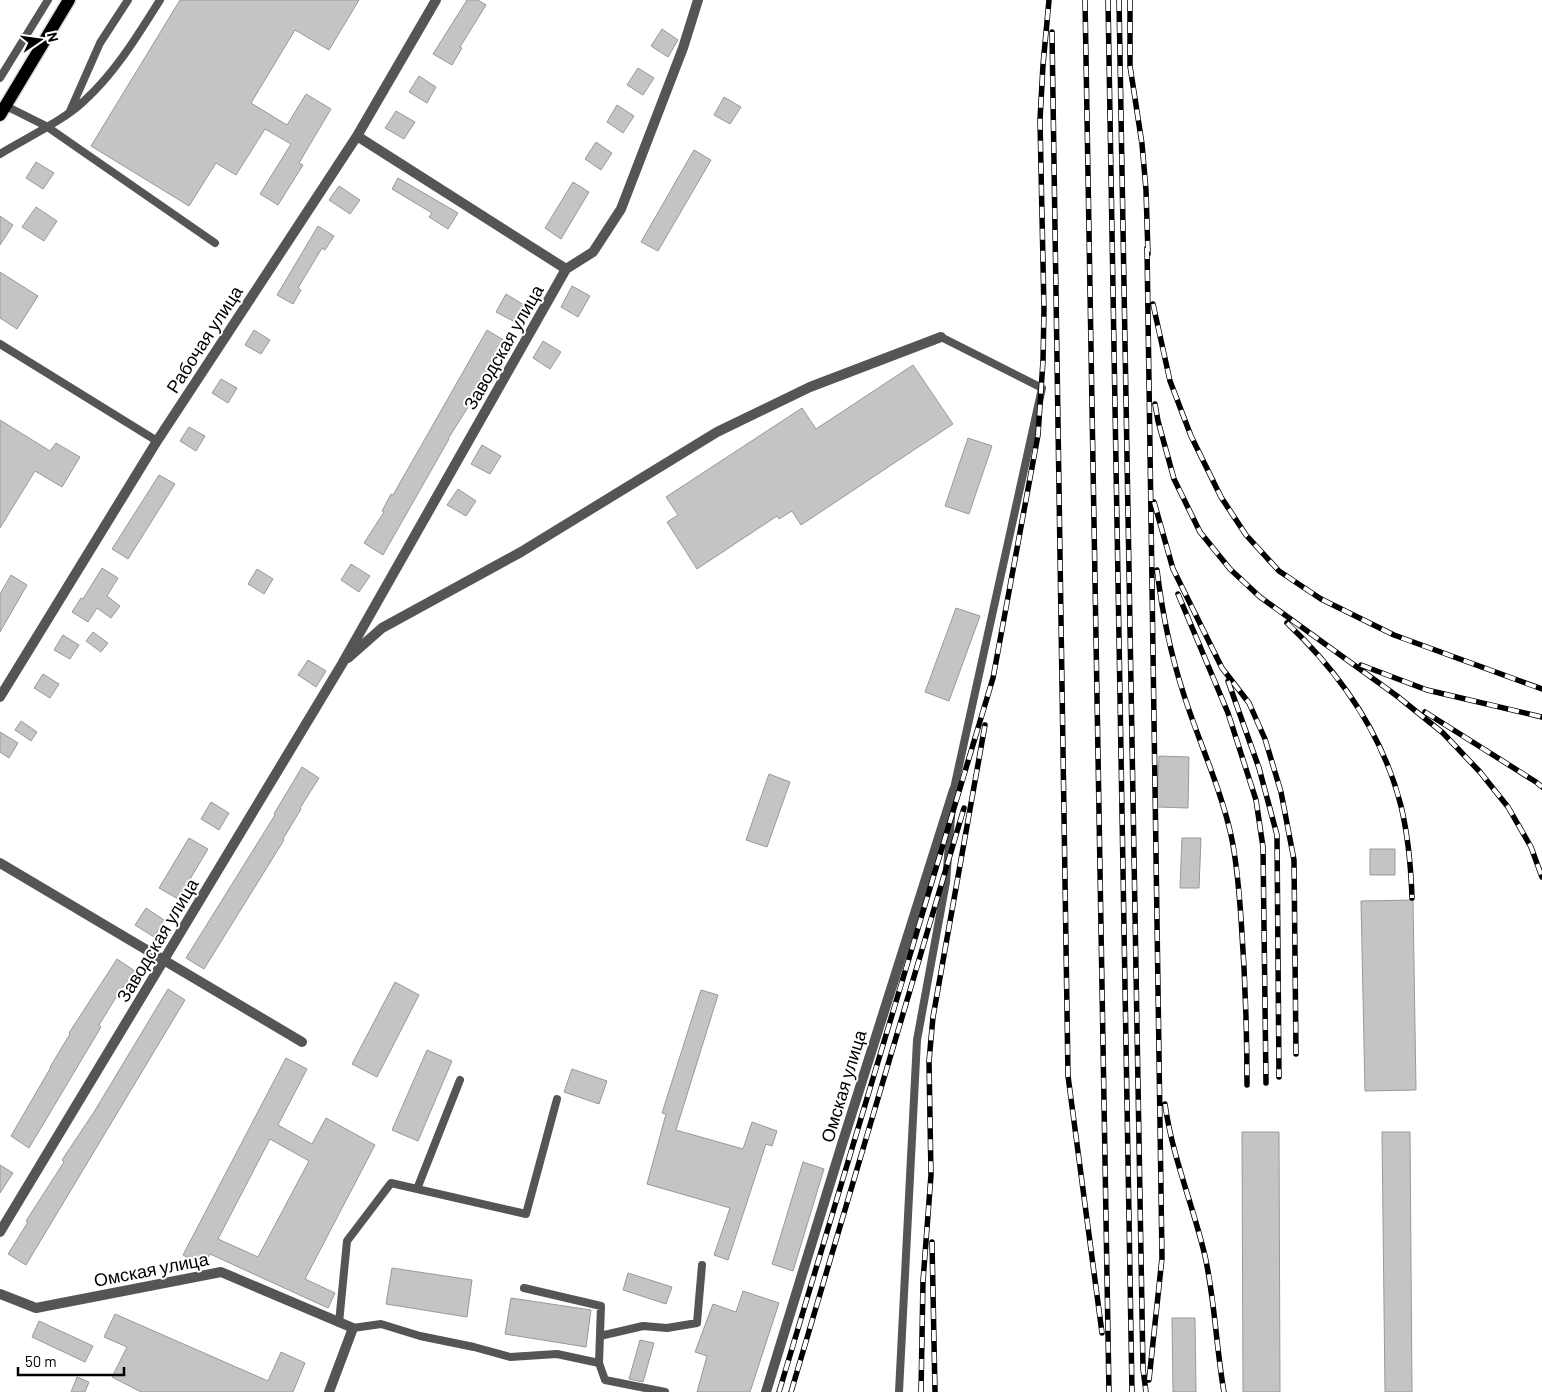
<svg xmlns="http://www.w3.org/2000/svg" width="1542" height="1392" viewBox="0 0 1542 1392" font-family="Barlow,sans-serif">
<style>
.building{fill:#c4c4c4;stroke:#999;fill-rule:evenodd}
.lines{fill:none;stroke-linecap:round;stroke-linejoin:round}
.primary-casing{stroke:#dbdbdb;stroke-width:15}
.lane{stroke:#555;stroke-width:8}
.street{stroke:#555;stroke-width:10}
.primary{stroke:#000;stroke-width:12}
.rail-casing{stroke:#000;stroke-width:5.5}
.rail{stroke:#fff;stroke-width:4;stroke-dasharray:11;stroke-linecap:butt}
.labels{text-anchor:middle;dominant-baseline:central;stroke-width:4;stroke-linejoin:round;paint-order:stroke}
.street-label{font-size:18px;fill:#000;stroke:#fff}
</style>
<rect width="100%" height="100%" fill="#fff"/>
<path class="building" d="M180 0H359L329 50 295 30 251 103 287 125 306 94 331 109 299 163 303 165 278 205 260 194 291 144 265 129 236 175 216 163 189 206 91 146Z
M467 0H478L486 5 460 47 462 48 452 65 433 54Z
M662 29 678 40 668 57 651 46Z
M638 68 654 78 643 95 627 85Z
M419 76 436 87 427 103 409 92Z
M724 97 741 107 730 124 714 115Z
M617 105 634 116 623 133 607 122Z
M396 111 415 122 404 139 385 128Z
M596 142 612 153 601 170 585 159Z
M694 150 711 160 658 251 641 242Z
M36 162 54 173 43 189 26 178Z
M398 178 458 213 448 229 429 217 432 213 392 189Z
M573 182 589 192 561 239 545 228Z
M339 186 360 200 350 214 329 200Z
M36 207 57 221 44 241 22 227Z
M0 216 13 225 0 245Z
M318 226 334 236 325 250 322 248 298 288 301 290 293 304 277 295Z
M0 272 38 296 17 329 0 318Z
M572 286 590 296 578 317 561 307Z
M506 294 524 305 515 322 496 312Z
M254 330 270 340 261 354 245 345Z
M487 330 505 341 486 372 468 407 448 439H449L383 555 364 543 384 512 382 511 391 494 393 495Z
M543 341 561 352 550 369 533 358Z
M913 365 953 424 801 525 792 511 779 519 777 516 697 569 667 522 678 515 666 497 802 408 816 429Z
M221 379 237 388 228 403 212 393Z
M0 420 50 451 56 443 80 457 62 487 35 471 0 528Z
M189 427 205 436 196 451 180 441Z
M968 438 992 446 969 514 945 506Z
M482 445 501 456 490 474 471 464Z
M159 475 175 484 128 559 112 549Z
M458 489 476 501 466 516 447 505Z
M351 564 370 576 359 592 341 580Z
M102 568 118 578 107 596 120 606 111 618 97 608 88 622 72 612 81 598 83 599Z
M257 569 273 579 264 594 248 584Z
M11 575 27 585 0 632V594Z
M956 608 980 616 949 701 925 692Z
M93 632 108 643 101 652 86 641Z
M63 635 79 645 70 659 54 650Z
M308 660 326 671 316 687 298 675Z
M43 674 59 684 50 698 34 688Z
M21 721 37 732 31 741 15 730Z
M0 732 18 743 9 758 0 752Z
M1159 756 1189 757 1188 808 1157 807Z
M302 767 319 778 300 808 301 809 283 839 284 840 204 969 186 958 275 815 274 814Z
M769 774 790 782 767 847 746 840Z
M211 802 229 813 219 830 201 819Z
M189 838 208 849 178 899 159 888Z
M1182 838H1201L1199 888H1180Z
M1370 849H1395V875H1370Z
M1413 900 1416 1090 1365 1091 1361 901Z
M146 908 164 920 154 937 135 925Z
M117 959 135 971 124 987 123 986 99 1025 101 1027 29 1148 11 1136 51 1067H50L70 1034 69 1033Z
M395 982 419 995 377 1077 352 1064Z
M168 989 185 1000 26 1265 8 1254 28 1222 26 1221 64 1162 62 1160 94 1112Z
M701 990 718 995 676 1130 743 1149 752 1122 777 1131 772 1146 766 1144 728 1260 714 1255 730 1208 647 1184 666 1114 662 1113Z
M427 1050 452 1061 418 1141 392 1130Z
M286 1058 307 1069 278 1125 312 1144 326 1118 375 1145 305 1279 335 1293 328 1308 210 1254 203 1266 183 1255ZM270 1139 309 1161 258 1257 218 1239Z
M572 1069 607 1081 599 1104 564 1092Z
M1242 1132H1279L1280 1392H1243Z
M1382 1132H1410L1412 1392H1385Z
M803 1162 824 1169 793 1271 772 1264Z
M0 1165 13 1173 0 1193Z
M392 1268 472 1280 467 1317 386 1304Z
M628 1273 672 1287 666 1304 623 1290Z
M743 1291 779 1303 750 1392H697L707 1356 695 1352 713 1304 736 1312Z
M511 1298 591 1310 586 1347 505 1334Z
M115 1314 268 1381 281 1352 305 1363 293 1392H141L112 1377 127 1347 104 1337Z
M1172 1318H1195L1196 1392H1173Z
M39 1321 93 1346 85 1362 32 1337Z
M640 1340 654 1343 643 1382 629 1379Z
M77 1377 89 1382 85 1392H71Z"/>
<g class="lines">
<defs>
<path id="primary" d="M0 115 69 0"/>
</defs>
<use href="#primary" class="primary-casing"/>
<path class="lane" d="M0 78 48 0
M6 106 46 126 215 243
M70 111 100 43 128 0
M0 154C26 138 63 121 84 101 115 73 138 35 160 0
M941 337 1042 388 953 793
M0 344 157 441
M417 1189 460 1080
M339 1323 347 1241 391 1183 526 1214 557 1099
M353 1328 381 1324 420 1336 474 1347 510 1357 557 1354 599 1363 601 1306 524 1288
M600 1336 643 1326 667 1328 697 1323 702 1265
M599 1363 605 1380 665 1392
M899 1392 917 1040 946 882 952 805"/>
<path class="street" d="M357 136 566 269
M348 658 382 628 521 552 717 432 810 387 941 337
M0 697 157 441 357 136 436 0
M0 863 302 1042
M0 1232 342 664 566 269 593 252 621 209 683 48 698 0
M0 1294 36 1308 221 1272 353 1328 329 1392
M766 1392 843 1141 954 790"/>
<use href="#primary" class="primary"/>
<defs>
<path id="rail" d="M1085 0 1109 1392
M1108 0 1132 1392
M1119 0 1143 1369 1146 1392
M1130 0V66L1142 144 1146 190 1148 254
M1052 32 1068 1076 1102 1333
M1147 248 1162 1258 1149 1380
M1153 304 1170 381 1191 436 1221 497 1246 535 1279 571 1321 599 1394 635 1542 689
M1155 404 1158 421 1174 479 1200 532 1230 569 1260 597 1397 696 1443 733 1480 772 1508 807 1531 847 1542 877
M1154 502 1173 569 1222 668 1249 703 1265 739 1281 792 1294 860 1296 1054
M1157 570C1162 611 1170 652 1183 692 1198 740 1220 786 1231 835 1237 862 1239 891 1241 918 1245 974 1247 1029 1247 1085
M1178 594 1228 713 1256 800 1263 847 1266 1083
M1287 623C1340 673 1383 735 1401 806 1408 835 1411 868 1412 898
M1361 665 1427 690 1542 717
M1228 681 1259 768 1277 835 1279 1077
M1425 712 1536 782 1542 787
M1165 1104C1172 1156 1193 1205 1205 1256 1215 1301 1216 1347 1224 1392
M932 1242 935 1392
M779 1392 993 678 1038 435 1043 361 1044 310 1040 120 1043 65 1049 0
M791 1392 964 808
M921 1392 923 1281 931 1175 929 1061 933 1017 985 725"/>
</defs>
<use href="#rail" class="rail-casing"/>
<use href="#rail" class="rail"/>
</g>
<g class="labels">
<g class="street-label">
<text transform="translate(204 339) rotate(-57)">Рабочая улица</text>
<text transform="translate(503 347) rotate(-60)">Заводская улица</text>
<text transform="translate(157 940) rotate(-59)">Заводская улица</text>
<text transform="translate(843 1086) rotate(-73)">Омская улица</text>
<text transform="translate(151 1269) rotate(-11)">Омская улица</text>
</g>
</g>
<g transform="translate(40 40) rotate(77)" stroke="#ffffff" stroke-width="4" paint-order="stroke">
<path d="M0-4L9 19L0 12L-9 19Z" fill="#000000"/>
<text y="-8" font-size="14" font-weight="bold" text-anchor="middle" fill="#000000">N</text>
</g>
<path d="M18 1367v8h106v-8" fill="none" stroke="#000000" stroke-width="2.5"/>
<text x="25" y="1367" font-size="15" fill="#000000" stroke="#ffffff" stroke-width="4" paint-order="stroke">50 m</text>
</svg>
